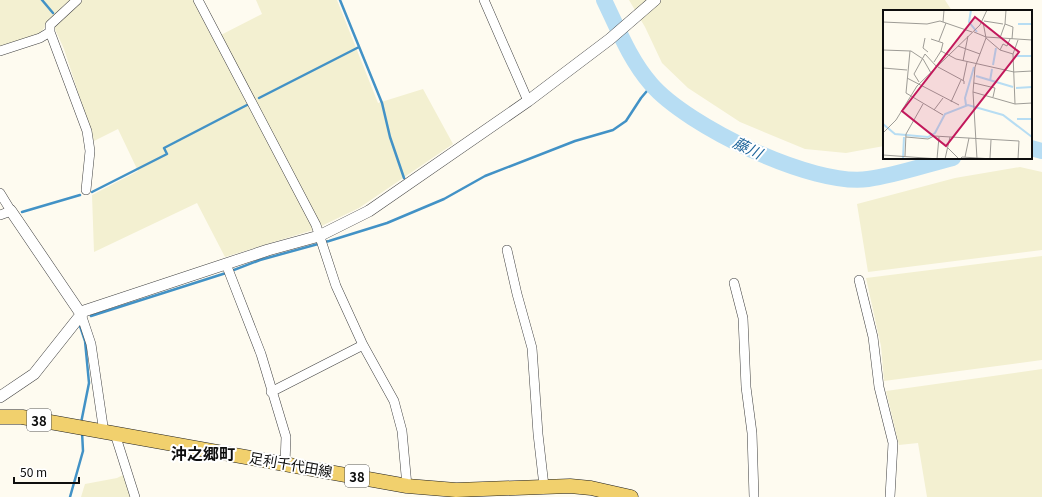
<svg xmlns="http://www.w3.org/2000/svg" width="1042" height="497" viewBox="0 0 1042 497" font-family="Georgia,'Noto Sans JP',serif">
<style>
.farmland{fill:#f3f0d1}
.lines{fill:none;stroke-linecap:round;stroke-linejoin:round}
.stream{stroke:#4292c6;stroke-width:2.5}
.river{stroke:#b7ddf3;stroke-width:16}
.minor-casing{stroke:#414141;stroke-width:10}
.tertiary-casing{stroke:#414141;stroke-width:12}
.primary-casing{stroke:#1f1f1f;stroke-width:15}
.minor{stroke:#fff;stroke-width:9}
.tertiary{stroke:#fff;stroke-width:11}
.primary{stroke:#f1d06d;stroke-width:14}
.labels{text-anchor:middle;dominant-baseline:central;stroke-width:4;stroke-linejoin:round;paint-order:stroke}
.shield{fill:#fff;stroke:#565656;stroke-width:1}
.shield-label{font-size:13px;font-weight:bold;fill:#0e0e0e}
.street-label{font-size:14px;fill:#0e0e0e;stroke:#fff}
.water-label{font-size:15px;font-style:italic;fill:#1d649a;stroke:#fff}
.quarter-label{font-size:16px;font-weight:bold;fill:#0e0e0e;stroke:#fff}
.inset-river{fill:none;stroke:#b7ddf3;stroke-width:2}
.inset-road{fill:none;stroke:#9e9c96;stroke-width:1}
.view{fill:#c2185b;fill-opacity:0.15;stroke:#c2185b;stroke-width:2}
.inset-edge{fill:none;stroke:#0e0e0e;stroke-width:2}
</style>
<rect width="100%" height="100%" fill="#fefbf0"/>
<path class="farmland" d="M0 0H72L59 11 40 33 0 48Z
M80 0H193L213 39 262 14 256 0H337L378 103 423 89 453 144 359 208 313 230 225 257 197 203 94 252 92 195 138 171 118 129 94 141 64 49 54 27Z
M629 0H945L952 11H884V146L846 153 805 149 740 122 688 88 662 63 645 27Z
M1020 167 1042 172V250L868 272 857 204 955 178Z
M1042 256V360L884 381 881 346 866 278Z
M1042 369V497H927L918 443 899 445 886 391Z
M125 474 132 497H81L85 484 117 478Z"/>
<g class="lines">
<path class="stream" d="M42 0 53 13
M340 0 382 103 390 137 404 178
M259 98 359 47
M92 192 167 154 164 148 247 105
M22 212 80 195
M91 316 226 273 260 260 329 241 387 223 444 199 485 176 575 141 613 130 626 121 641 98 652 85
M80 326 85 341 89 383 81 423
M70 497 83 451 82 432"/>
<path class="river" d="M604 0C618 29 630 60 651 84 687 126 813 187 868 179 897 175 925 165 953 158
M1031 148 1042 151"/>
<defs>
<path id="minor" d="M77 0 50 25V32L87 131 90 151 86 190
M198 0 316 225 336 286 363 345 394 401 402 431 407 486
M484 0 528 101
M0 51 40 38 50 32
M0 193 11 211 0 215
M507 250 517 294 532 348 538 434 544 486
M226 264 261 354 286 437 285 464
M859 280 873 337 879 387 893 443 890 497
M734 283 743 318 746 387 752 433 754 497
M81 314 91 344 104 433
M271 392 363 345
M115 434 135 497"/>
<path id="tertiary" d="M11 211 81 314
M0 397 34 374 84 311 268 250 319 236 369 211 528 101 610 39 655 0"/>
<path id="primary" d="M0 417H22L407 486 456 490 570 486 591 488 631 497"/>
</defs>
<use href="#minor" class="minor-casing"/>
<use href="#tertiary" class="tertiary-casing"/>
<use href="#primary" class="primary-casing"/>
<use href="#minor" class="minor"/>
<use href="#tertiary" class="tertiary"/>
<use href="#primary" class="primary"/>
</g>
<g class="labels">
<g class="shield">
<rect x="27" y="409" width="24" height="22" rx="3"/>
<rect x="345" y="465" width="24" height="22" rx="3"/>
</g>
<g class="shield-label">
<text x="39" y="420">38</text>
<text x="357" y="476">38</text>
</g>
<g class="street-label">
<text transform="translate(291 464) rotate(10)">足利千代田線</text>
</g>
<g class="water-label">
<text transform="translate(748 147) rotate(26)">藤川</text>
</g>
<g class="quarter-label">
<text x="203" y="453">沖之郷町</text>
</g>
</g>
<g transform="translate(883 10)">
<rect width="149" height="149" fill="#fefbf0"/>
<path class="inset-river" d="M88 0 86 12 94 22M135 14H149M132 46H149M110 55 113 38M93 66 130 77M107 71 109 59M133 78 149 77M83 95 82 88 91 57M134 109H149M0 114 12 124 45 127 52 123 62 104 85 95 120 105 149 127M20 149 21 127"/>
<path class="inset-road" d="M101 11 120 14M0 12 44 14 57 11 89 22M60 12 61 0M122 14 130 17 129 29M91 22 103 27 149 30M42 28 40 38 45 42M103 28 117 40 130 44M117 28 122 14 123 0M48 29 60 33 58 41 73 49 131 62 149 61M56 31 63 13M75 36 97 44M0 40 28 41 40 49 48 63M117 40 120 34 124 36 127 29M27 41 23 83 60 105M80 51 85 26M51 52 58 41M55 57 81 71V74M0 58 24 60M24 68 76 95M80 71 84 52M36 72 31 64 42 44 54 57M91 73 112 78 110 87M90 82 132 94 149 93M68 92 78 70M132 94 130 44 135 30M51 100 60 88M0 123 13 110 34 76 97 15 104 0M51 126 136 131 135 149M23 127 45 129 51 126M65 138 76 149M0 145 56 149M22 146 23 124 40 94M82 147 86 128M107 148 108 130M54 149 56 127M62 149 67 127M77 149 79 147 110 149M94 149 90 82 92 57 103 28 100 12"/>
<path class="view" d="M92 7 136 42 63 136 19 101Z"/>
<rect width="149" height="149" class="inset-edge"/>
</g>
<path d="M14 477v6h65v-6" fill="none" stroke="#0e0e0e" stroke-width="2"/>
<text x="20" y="477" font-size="12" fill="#0e0e0e" stroke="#ffffff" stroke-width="3" paint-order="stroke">50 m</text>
</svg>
